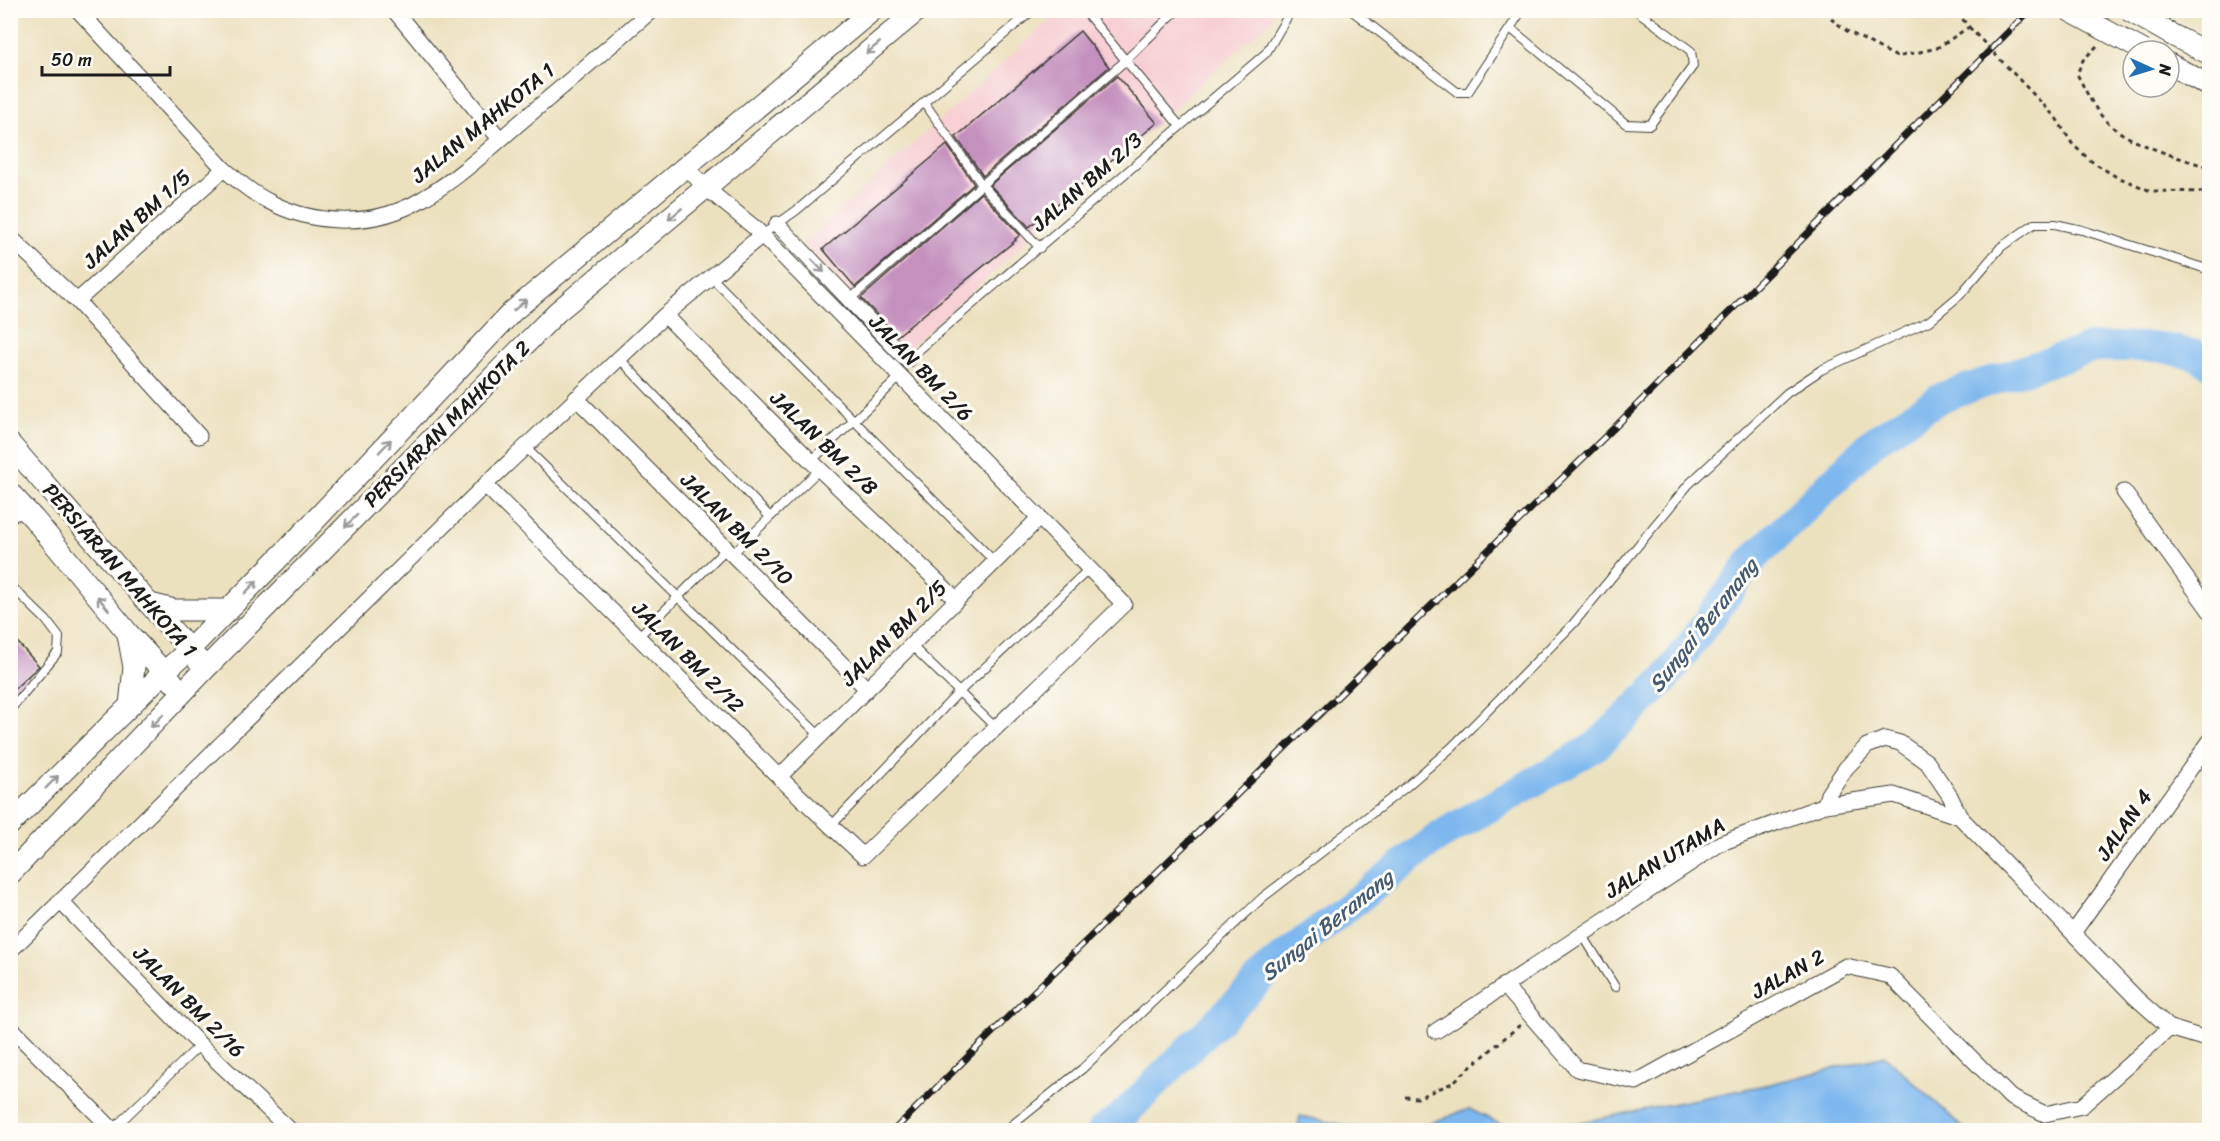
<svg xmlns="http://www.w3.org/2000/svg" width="2220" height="1141" viewBox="0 0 2220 1141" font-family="Sriracha,sans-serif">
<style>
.built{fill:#f7cfd4}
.water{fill:#7db7ee;stroke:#4c6a85;stroke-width:1.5}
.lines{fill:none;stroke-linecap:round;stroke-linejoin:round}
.river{stroke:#7db7ee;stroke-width:30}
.building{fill:#c491bf}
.lane-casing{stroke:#3b3a34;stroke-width:10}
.street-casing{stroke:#3b3a34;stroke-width:17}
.secondary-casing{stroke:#3b3a34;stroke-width:23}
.path{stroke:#3b3a34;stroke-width:3;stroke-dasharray:4.5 4.5;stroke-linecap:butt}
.lane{stroke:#fff;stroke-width:8}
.street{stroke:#fff;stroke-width:15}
.secondary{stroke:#fff;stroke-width:21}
.rail-casing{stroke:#1c1c1c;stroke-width:7}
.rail{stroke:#fdfcf7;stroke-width:4.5;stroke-dasharray:14;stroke-linecap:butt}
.secondary-bridge-casing{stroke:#3b3a34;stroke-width:23;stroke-linecap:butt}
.path-bridge{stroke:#3b3a34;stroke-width:3;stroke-dasharray:4.5 4.5;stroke-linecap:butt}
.secondary-bridge{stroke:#fff;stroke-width:21}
.oneway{stroke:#999}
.labels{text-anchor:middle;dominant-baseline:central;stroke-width:6;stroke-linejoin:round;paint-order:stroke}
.street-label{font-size:21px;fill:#1c1c1c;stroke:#fdfcf7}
.water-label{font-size:22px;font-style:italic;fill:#435a70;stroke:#fdfcf7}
</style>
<rect width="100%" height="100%" fill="#fdfcf7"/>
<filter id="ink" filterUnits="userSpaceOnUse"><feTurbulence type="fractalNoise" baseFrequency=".0167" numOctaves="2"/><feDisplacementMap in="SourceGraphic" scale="12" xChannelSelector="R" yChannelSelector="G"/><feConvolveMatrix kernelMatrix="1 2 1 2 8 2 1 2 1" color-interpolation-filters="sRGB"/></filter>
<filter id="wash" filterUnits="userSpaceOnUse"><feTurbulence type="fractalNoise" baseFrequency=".008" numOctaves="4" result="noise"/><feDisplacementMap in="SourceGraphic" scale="24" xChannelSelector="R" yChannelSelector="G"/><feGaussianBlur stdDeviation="1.35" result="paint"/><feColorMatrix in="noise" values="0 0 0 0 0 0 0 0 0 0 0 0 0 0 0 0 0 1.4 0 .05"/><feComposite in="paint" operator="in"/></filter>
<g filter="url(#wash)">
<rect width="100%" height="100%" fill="#ece1bf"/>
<path class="built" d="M1268 10 1274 17 903 354 804 243 1060 11Z"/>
<path class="water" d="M1885 1056 1966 1130H1543L1770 1084Z
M1469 1109 1513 1130H1410Z
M1300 1116 1369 1130H1297Z"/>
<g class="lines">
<path class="river" d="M1102 1130 1116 1122 1278 961 1438 837 1596 746 1666 678 1754 558 1874 441 1942 397 2094 347H2159L2195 355 2210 364"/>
</g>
<g id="blocks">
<path class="building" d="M1080 31 1109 67 983 176 956 137Z
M1117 76 1157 123 1029 227 990 185Z
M947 145 974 184 855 287 823 249Z
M981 193 1020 235 1015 239 1016 240 897 336 861 298Z
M10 634 39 666 10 693Z"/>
</g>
</g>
<g filter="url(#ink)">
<use href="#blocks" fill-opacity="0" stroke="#3b3a34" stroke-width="1.5"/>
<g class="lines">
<defs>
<path id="lane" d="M1084 10 1179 125
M1351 10 1457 92H1468L1522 10
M1510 28 1626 124 1650 125 1693 66 1691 51 1636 10
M924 102 982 185 1040 248
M762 235 797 210 1033 10
M711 277 995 562
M850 299 1125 61 1177 10
M619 358 770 517
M906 361 1266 53 1289 14 1287 10
M525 447 820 736
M811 461 900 377
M10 517 24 514
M732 554 820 469
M10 585 46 620 59 637 58 652 10 710
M638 637 727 548
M911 645 996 728
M831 826 959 692 1089 569
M1582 934 1615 987
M112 1130 200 1045
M1006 1130 1082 1069 1262 898 1406 787 1452 747 1573 624 1689 484 1787 393 1821 370 1929 321 1960 295 2001 247 2034 224H2055L2082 230 2210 270"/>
<path id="street" d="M78 10 224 169C238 181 252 193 268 201 316 227 378 227 424 198 458 178 487 151 517 125 562 87 607 49 652 10
M394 10 500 139
M777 224 907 360
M10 237 77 301 199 436
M77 301 224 169
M665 315 811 461 957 600
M576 398 867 689
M485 485 779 777 863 856 1124 604 755 228 706 188 685 166
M2124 492 2210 611
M779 777 1039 518
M1825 805 1828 794 1846 768 1867 746 1885 739 1900 743 1927 762 1950 796 1960 817
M60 901 200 1045 290 1130
M2073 933 2210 741
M10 951 485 485 665 315 762 235
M1504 985 1577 1069 1636 1082 1846 966 1890 976 2010 1097 2045 1114 2082 1106 2170 1028
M10 1027 113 1130
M1436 1031 1721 843 1825 805 1894 795 1960 817 2136 998 2170 1028 2203 1038 2210 1042"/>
<path id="secondary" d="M2174 36 2210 54
M2169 64 2210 86
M10 444 199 661
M10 493 34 519 128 633 173 682
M150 604 174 610H229
M128 635 134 667 130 705
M10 824 163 673 189 650 303 533 513 311 873 10
M10 874 206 668 557 312 918 10"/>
</defs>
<use href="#lane" class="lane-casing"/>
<use href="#street" class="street-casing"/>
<use href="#secondary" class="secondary-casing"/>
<path class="path" d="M1828 10 1830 18 1847 31 1897 57 1937 48 1969 27 1955 10
M2097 46 2083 60 2077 74C2086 91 2094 109 2107 122 2130 145 2179 157 2210 168
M2056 118 2073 145 2091 161 2115 176 2151 191 2210 192
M1405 1097 1418 1098 1452 1083 1520 1025"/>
<use href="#lane" class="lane"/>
<use href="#street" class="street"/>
<use href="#secondary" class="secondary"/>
<defs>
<path id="rail" d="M894 1130 1014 1011 1614 428 2030 10"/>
</defs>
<use href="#rail" class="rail-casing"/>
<use href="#rail" class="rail"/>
<defs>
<path id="secondary-bridge" d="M2068 10 2144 51
M2128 10 2174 36"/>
</defs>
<use href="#secondary-bridge" class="secondary-bridge-casing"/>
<path class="path-bridge" d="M1969 27 2056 118"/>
<use href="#secondary-bridge" class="secondary-bridge"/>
</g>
<defs><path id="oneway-shaft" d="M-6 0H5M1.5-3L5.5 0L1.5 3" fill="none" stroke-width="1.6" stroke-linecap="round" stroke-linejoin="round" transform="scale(1.5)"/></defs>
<g class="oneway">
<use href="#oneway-shaft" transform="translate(873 48) rotate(140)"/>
<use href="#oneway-shaft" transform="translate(675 214) rotate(140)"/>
<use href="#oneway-shaft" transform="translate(818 266) rotate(46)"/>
<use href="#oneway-shaft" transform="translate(520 305) rotate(-41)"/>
<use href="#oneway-shaft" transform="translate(385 446) rotate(-47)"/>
<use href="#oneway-shaft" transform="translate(351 521) rotate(135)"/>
<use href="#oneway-shaft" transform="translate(251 587) rotate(-46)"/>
<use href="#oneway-shaft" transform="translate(103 603) rotate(-129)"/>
<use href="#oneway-shaft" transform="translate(157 721) rotate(134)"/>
<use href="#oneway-shaft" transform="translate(52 782) rotate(-45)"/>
</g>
</g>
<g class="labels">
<g class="street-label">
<text transform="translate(483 123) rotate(-39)">JALAN MAHKOTA 1</text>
<text transform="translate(1087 182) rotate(-41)">JALAN BM 2/3</text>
<text transform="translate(137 219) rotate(-42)">JALAN BM 1/5</text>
<text transform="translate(921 368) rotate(46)">JALAN BM 2/6</text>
<text transform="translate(447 424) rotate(-45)">PERSIARAN MAHKOTA 2</text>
<text transform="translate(824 443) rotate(44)">JALAN BM 2/8</text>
<text transform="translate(737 529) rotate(45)">JALAN BM 2/10</text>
<text transform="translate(120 570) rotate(49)">PERSIARAN MAHKOTA 1</text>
<text transform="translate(894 633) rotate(-45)">JALAN BM 2/5</text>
<text transform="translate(688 657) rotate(45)">JALAN BM 2/12</text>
<text transform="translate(2124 825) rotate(-55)">JALAN 4</text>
<text transform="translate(1665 858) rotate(-31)">JALAN UTAMA</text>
<text transform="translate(1788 974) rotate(-29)">JALAN 2</text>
<text transform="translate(189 1002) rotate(45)">JALAN BM 2/16</text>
</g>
<g class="water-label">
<text transform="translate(1703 625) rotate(-52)">Sungai Beranang</text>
<text transform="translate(1327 925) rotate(-39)">Sungai Beranang</text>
</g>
</g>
<rect width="2220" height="1141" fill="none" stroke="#fdfcf7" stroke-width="36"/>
<g transform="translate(2151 69) rotate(94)"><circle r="28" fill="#fdfcf7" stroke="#a3a29f" stroke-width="1.5"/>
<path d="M0-4.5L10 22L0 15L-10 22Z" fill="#1f6fb2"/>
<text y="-9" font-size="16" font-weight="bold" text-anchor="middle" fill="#1c1c1c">N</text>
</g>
<path d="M42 66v9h128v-9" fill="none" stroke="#1c1c1c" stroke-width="3"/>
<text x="51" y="66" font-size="18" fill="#1c1c1c" stroke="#fdfcf7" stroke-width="4.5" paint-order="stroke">50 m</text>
</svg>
